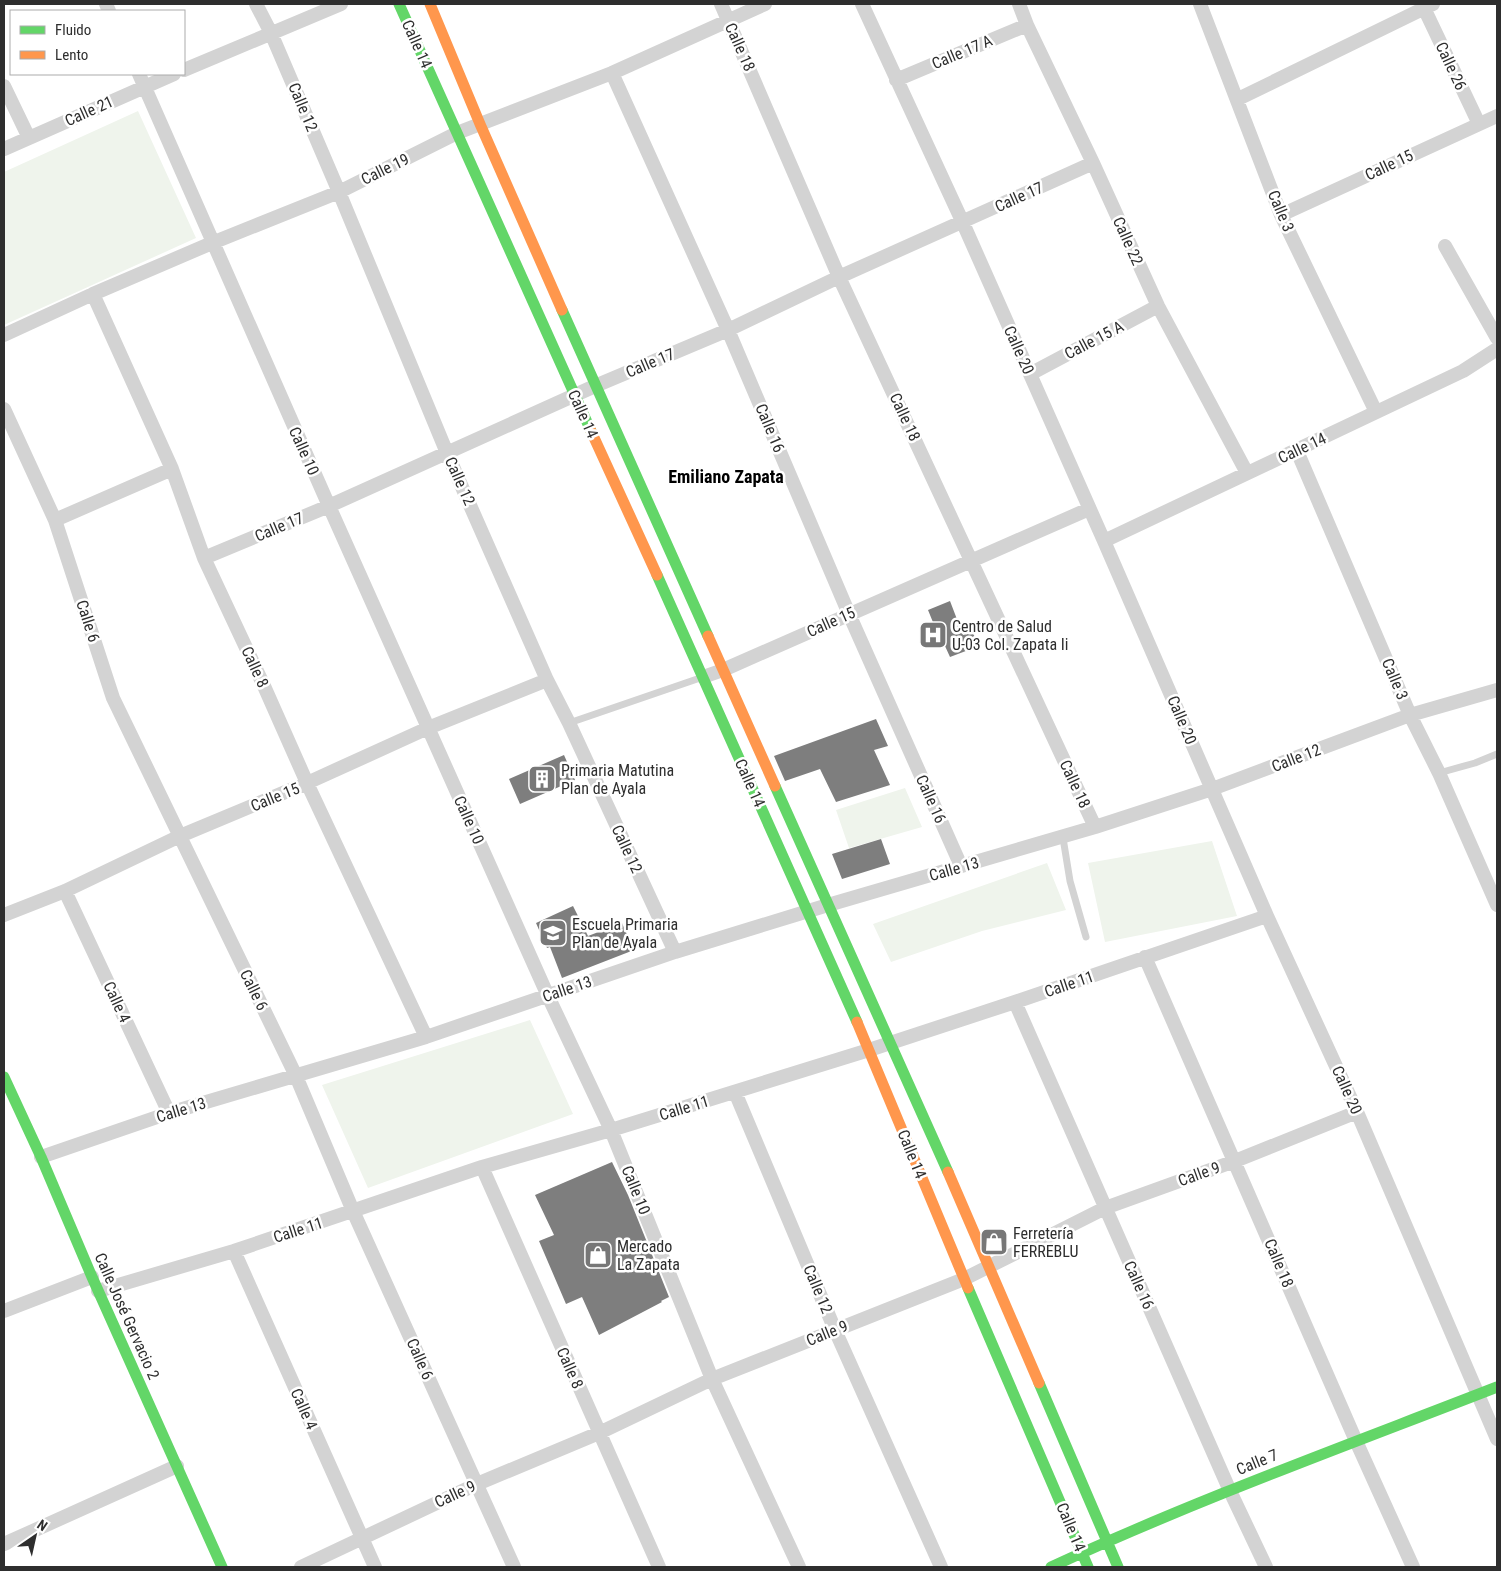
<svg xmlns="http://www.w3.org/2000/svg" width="1501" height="1571" viewBox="0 0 1501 1571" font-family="'Roboto Condensed',sans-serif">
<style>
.green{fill:#eff4ec}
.building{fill:#7e7e7e}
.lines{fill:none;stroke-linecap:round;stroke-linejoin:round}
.lane{stroke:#d3d3d3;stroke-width:7}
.street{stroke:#d3d3d3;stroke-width:14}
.fast{stroke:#63d668;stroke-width:11}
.slow{stroke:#ff974d;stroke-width:11}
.labels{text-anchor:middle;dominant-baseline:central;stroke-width:5;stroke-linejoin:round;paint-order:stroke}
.street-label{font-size:16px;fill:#2e2e2e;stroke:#fff}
.poi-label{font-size:16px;fill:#2e2e2e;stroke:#fff;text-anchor:start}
.neighbourhood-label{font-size:18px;font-weight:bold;fill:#000;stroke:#fff}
</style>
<rect width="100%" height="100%" fill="#fff"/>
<path class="green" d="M138 111 196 238 4 325V172Z
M905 788 922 827 849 848 836 810Z
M1212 841 1237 916 1105 942 1088 863Z
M1047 863 1066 910 982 931 891 962 873 924Z
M530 1020 573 1114 368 1188 322 1085Z"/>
<path class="building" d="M950 601 963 635 972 631 979 646 950 657 945 646 937 641 939 637 928 610Z
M876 719 888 746 874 750 890 785 836 802 820 769 785 781 774 756Z
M564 755 575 780 520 804 509 779Z
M881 839 890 864 842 879 832 854Z
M573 906 588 936 622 923 634 950 562 978 550 947 547 948 536 923Z
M612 1162 628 1195 669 1297 661 1301 662 1302 599 1335 582 1297 566 1304 539 1241 554 1235 535 1195Z"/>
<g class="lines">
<path class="lane" d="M569 723 703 677
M1439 773 1475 763 1497 754
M1063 838 1070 881 1086 937"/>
<path class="street" d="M106 4 109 11
M256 4 271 33 339 192 447 453 547 680 569 723 675 952
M721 4 839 277 1095 827
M862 4 963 223 1104 541 1267 916 1357 1112 1497 1439
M1019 4 1027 25 1093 163 1158 306 1247 473
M1200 4 1281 215 1376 412
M1424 8 1479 124
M184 70 341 4
M612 73 728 330 849 614 961 866
M139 74 329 506 548 996 611 1130 712 1379 799 1567
M896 80 1027 25
M4 86 29 138
M1238 99 1433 4
M4 149 174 74
M1281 215 1497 116
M1445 246 1497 338
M93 294 172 469 204 558 264 686 307 783 426 1037
M4 335 93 294 212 243 339 192 457 133 612 73 765 4
M1030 374 1158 306
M4 409 55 520 113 698 296 1076 353 1211 514 1567
M1297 451 1410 715 1439 773 1497 905
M55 520 172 469
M1104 541 1463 371 1497 349
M204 558 329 506 595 386 728 330 839 277 1093 163
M703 677 723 670 1089 509
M65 891 169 1113
M4 915 65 891 180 836 307 783 428 728 547 680
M1145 957 1356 1441 1413 1567
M1015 1002 1230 1491 1266 1567
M735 1092 835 1330 941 1567
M41 1157 169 1113 426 1037 675 952 828 905 1095 827 1212 789 1410 715 1497 690
M482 1167 659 1567
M234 1251 375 1567
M98 1291 234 1251 482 1167 611 1130 869 1050 1015 1002 1267 916
M4 1311 92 1277
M4 1544 177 1466
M301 1567 477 1484 599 1433 712 1379 964 1279 1105 1208 1235 1161 1357 1112"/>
<path class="fast" d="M399 4 591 431
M562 310 708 636
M657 575 857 1022
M775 786 948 1172
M4 1077 41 1157 92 1277 222 1567
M968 1288 1088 1567
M1039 1383 1118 1567
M1051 1567C1196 1500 1348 1445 1497 1387"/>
<path class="slow" d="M430 4 480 124 562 310
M591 431 657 575
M708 636 775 786
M857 1022 968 1288
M948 1172 1039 1383"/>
</g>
<defs>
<symbol id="hospital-square" viewBox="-11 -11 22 22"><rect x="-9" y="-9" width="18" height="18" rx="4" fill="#777" stroke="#fff"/><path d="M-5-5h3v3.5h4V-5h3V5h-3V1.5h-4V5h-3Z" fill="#fff"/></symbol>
<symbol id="building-square" viewBox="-11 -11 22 22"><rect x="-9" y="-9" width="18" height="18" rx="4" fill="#777" stroke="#fff"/><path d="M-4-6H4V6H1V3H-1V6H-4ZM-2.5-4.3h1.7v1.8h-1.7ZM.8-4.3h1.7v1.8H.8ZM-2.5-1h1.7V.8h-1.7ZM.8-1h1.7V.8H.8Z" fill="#fff"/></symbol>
<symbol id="school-square" viewBox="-11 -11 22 22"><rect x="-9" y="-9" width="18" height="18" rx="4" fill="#777" stroke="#fff"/><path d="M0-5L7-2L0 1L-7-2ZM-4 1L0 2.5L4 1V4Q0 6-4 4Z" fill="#fff"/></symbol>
<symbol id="shop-square" viewBox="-11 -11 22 22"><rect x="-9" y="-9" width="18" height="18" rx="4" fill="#777" stroke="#fff"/><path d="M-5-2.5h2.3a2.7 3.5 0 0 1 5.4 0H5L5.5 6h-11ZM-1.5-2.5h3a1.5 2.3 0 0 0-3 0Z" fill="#fff"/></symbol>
</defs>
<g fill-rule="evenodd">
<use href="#hospital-square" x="917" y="619" width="32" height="32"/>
<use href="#building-square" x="526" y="763" width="32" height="32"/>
<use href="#school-square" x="537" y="917" width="32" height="32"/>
<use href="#shop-square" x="978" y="1226" width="32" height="32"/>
<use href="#shop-square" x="582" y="1239" width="32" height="32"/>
</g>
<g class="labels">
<g class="street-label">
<text transform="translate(417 44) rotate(66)">Calle 14</text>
<text transform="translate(740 47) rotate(66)">Calle 18</text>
<text transform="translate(962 52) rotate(-23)">Calle 17 A</text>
<text transform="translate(1451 66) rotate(65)">Calle 26</text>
<text transform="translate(303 107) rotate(67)">Calle 12</text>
<text transform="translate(89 111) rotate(-24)">Calle 21</text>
<text transform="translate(1389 165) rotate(-25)">Calle 15</text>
<text transform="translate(385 169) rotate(-26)">Calle 19</text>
<text transform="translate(1019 197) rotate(-24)">Calle 17</text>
<text transform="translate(1281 211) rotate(67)">Calle 3</text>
<text transform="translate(1128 241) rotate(66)">Calle 22</text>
<text transform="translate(1094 340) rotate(-28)">Calle 15 A</text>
<text transform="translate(1019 350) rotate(66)">Calle 20</text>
<text transform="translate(650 363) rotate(-23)">Calle 17</text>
<text transform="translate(583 414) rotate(66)">Calle 14</text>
<text transform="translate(905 417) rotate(65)">Calle 18</text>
<text transform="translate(770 428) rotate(67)">Calle 16</text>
<text transform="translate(1302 448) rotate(-25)">Calle 14</text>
<text transform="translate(304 451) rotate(66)">Calle 10</text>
<text transform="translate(460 481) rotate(66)">Calle 12</text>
<text transform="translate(279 527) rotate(-23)">Calle 17</text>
<text transform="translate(88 621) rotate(72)">Calle 6</text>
<text transform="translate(831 622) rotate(-24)">Calle 15</text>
<text transform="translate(255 667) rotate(65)">Calle 8</text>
<text transform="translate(1395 679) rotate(67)">Calle 3</text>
<text transform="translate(1182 720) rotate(67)">Calle 20</text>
<text transform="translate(1296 758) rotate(-21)">Calle 12</text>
<text transform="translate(750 783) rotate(66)">Calle 14</text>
<text transform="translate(1075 784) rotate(65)">Calle 18</text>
<text transform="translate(275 797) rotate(-22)">Calle 15</text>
<text transform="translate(931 799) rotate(66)">Calle 16</text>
<text transform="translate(469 820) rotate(66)">Calle 10</text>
<text transform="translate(627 849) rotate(65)">Calle 12</text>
<text transform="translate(954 869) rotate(-16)">Calle 13</text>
<text transform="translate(1069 984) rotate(-19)">Calle 11</text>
<text transform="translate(567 989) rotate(-19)">Calle 13</text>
<text transform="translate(254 990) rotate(64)">Calle 6</text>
<text transform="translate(117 1002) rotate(65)">Calle 4</text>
<text transform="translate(1347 1090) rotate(66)">Calle 20</text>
<text transform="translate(684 1108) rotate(-17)">Calle 11</text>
<text transform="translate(181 1110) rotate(-17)">Calle 13</text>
<text transform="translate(912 1154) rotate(68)">Calle 14</text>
<text transform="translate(1199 1174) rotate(-20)">Calle 9</text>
<text transform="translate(636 1190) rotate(68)">Calle 10</text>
<text transform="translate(298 1230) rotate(-18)">Calle 11</text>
<text transform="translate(1279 1263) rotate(67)">Calle 18</text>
<text transform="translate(1139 1285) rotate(66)">Calle 16</text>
<text transform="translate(818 1289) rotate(67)">Calle 12</text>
<text transform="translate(127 1316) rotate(66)">Calle José Gervacio 2</text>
<text transform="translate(827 1333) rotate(-22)">Calle 9</text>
<text transform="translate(420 1359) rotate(66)">Calle 6</text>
<text transform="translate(570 1368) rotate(66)">Calle 8</text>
<text transform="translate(304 1409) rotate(66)">Calle 4</text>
<text transform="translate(1257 1462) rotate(-22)">Calle 7</text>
<text transform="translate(455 1494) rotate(-25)">Calle 9</text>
<text transform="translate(1071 1527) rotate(67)">Calle 14</text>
</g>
<g class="poi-label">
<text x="952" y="626">Centro de Salud<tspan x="952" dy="18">U-03 Col. Zapata Ii</tspan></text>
<text x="561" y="770">Primaria Matutina<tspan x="561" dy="18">Plan de Ayala</tspan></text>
<text x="572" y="924">Escuela Primaria<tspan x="572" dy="18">Plan de Ayala</tspan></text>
<text x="1013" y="1233">Ferretería<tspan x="1013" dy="18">FERREBLU</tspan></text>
<text x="617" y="1246">Mercado<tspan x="617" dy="18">La Zapata</tspan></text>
</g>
<g class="neighbourhood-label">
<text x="726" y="476">Emiliano Zapata</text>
</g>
</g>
<rect width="1501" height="1571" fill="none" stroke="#2e2e2e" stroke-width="10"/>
<rect x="10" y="10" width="175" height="65" fill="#ffffff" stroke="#ababab"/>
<rect x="20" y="26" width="25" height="8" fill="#63d668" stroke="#ababab"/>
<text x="55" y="35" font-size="15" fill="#2e2e2e">Fluido</text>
<rect x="20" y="51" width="25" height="8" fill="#ff974d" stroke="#ababab"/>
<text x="55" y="60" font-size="15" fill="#2e2e2e">Lento</text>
<g transform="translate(35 1536) rotate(34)" stroke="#ffffff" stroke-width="4" paint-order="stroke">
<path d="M0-4L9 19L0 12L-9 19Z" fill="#2e2e2e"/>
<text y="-8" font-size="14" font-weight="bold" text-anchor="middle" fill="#2e2e2e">N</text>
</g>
</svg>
